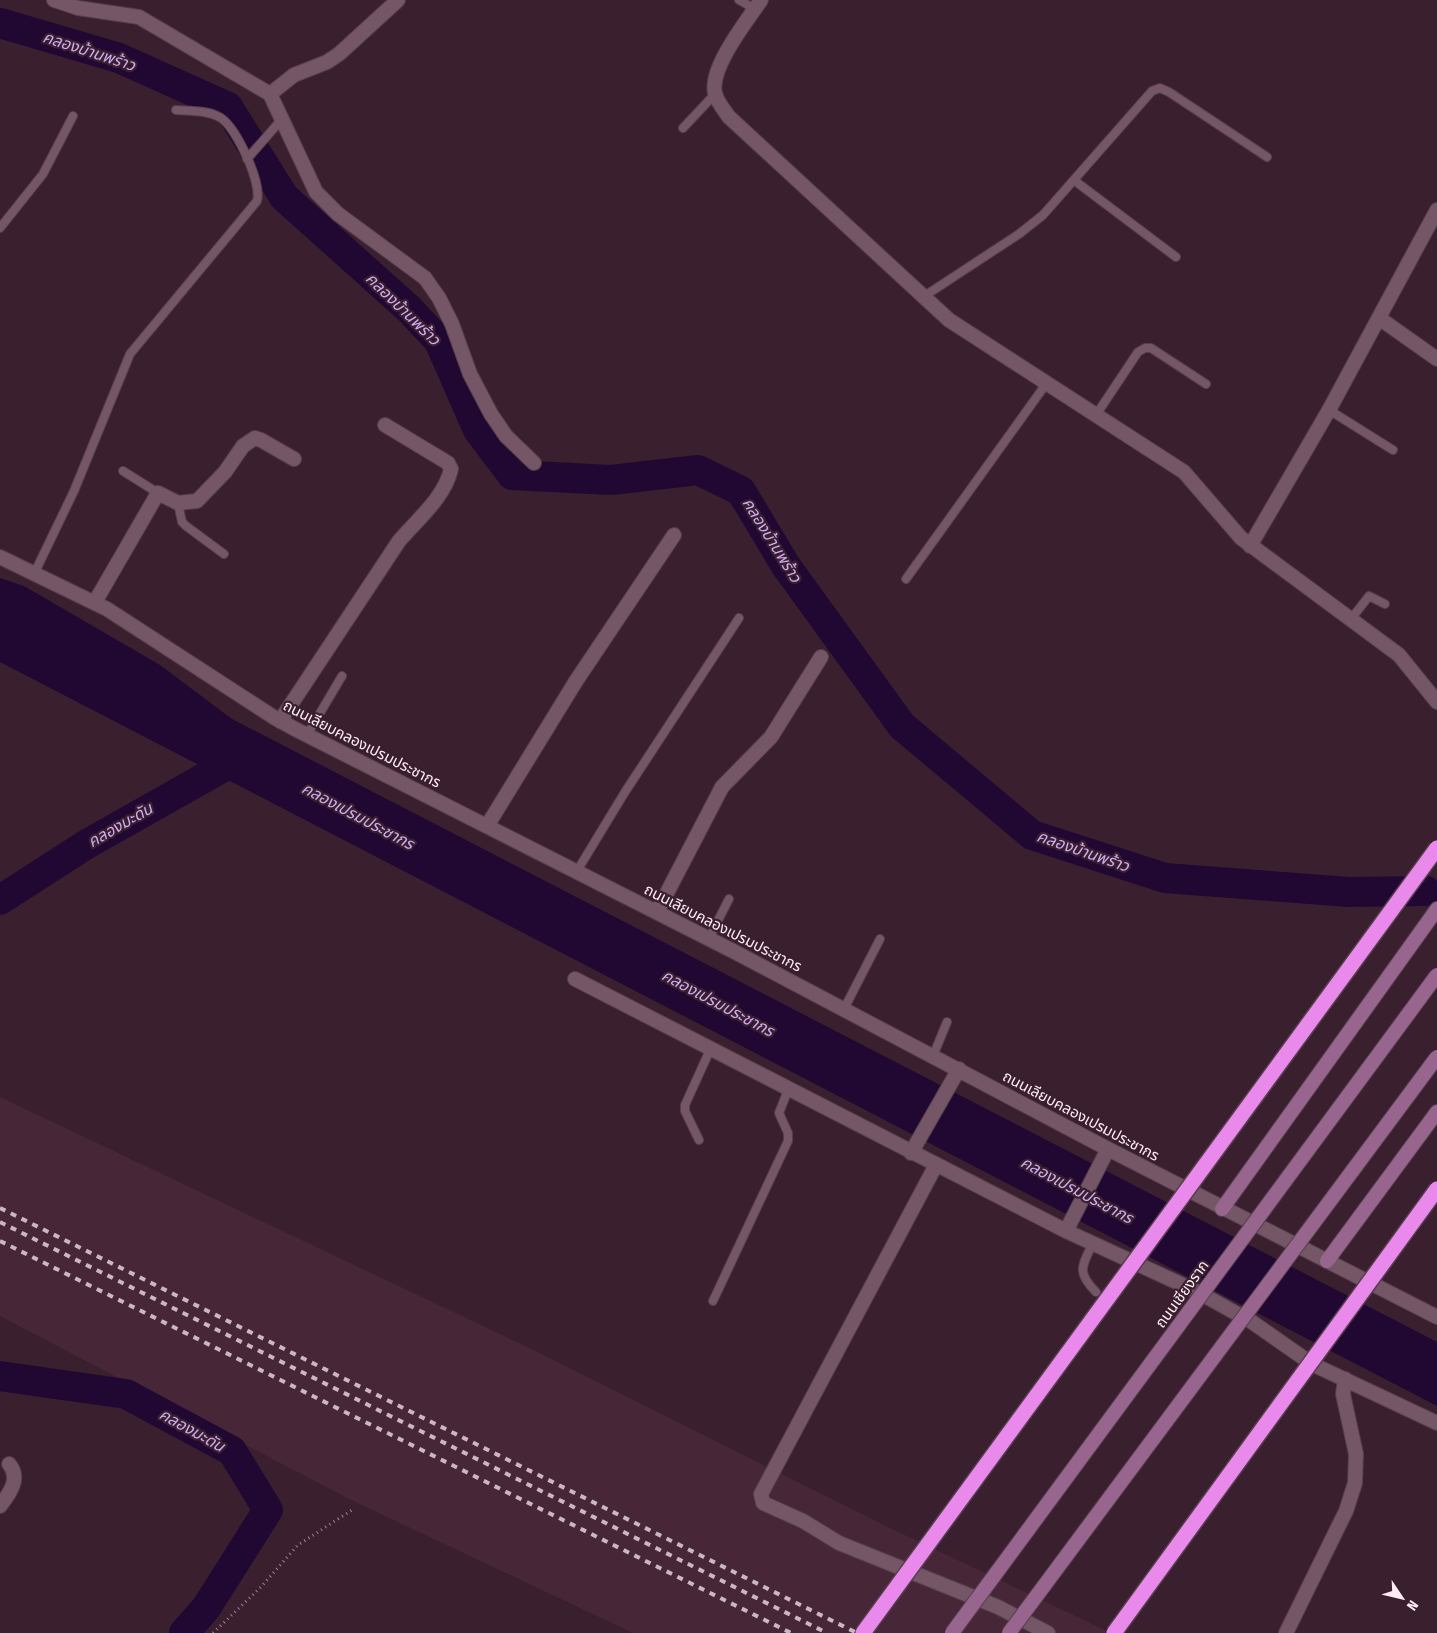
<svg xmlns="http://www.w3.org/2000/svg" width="1437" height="1633" viewBox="0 0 1437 1633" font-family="'Fira Sans Condensed','Noto Sans Thai',sans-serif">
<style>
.built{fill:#472638}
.water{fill:#200833}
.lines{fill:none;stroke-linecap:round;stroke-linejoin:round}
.river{stroke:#200833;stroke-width:30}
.service-casing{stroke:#553f4c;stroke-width:10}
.minor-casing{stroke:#553f4c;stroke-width:16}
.tertiary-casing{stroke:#553f4c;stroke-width:16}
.secondary-casing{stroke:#553f4c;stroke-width:16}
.path{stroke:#9d8793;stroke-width:3;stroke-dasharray:1 4;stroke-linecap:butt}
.service{stroke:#755666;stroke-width:8}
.minor{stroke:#755666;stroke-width:14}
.tertiary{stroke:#755666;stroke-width:14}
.secondary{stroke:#98658e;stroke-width:14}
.rail{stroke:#cbb7c1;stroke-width:4;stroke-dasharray:6 6;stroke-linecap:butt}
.secondary-bridge-casing{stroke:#553f4c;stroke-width:16;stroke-linecap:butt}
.motorway-bridge-casing{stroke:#553f4c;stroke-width:18;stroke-linecap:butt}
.secondary-bridge{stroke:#98658e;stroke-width:14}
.motorway-bridge{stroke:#ea89ec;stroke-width:15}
.labels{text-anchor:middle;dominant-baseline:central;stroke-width:4.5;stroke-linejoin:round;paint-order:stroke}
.street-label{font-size:15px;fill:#feecf5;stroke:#3a1f2e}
.water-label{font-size:16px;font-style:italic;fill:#d0acf7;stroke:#3a1f2e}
</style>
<rect width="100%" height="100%" fill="#3a1f2e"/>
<path class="built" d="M0 1097 523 1345 890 1528 1111 1633H633L349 1499 0 1316Z"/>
<path class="water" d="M0 578 24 586 160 665 232 719 1437 1342V1406L0 662Z"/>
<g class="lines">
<path class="river" d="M0 23 119 58 228 107 284 197 409 309 439 341 478 430 512 475 611 480 698 470 741 491 786 566 902 726 1032 835 1165 878 1349 892 1426 891
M0 900 87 844 243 756
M0 1376 126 1394 232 1451 268 1510 206 1608 184 1633"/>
<defs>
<path id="service" d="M739 0 755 9
M683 128 715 94
M247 159 282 119
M1075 181 1176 257
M0 228 43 174 73 116
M923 297 1019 234 1043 215 1152 91 1160 88 1169 92 1267 157
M1329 410 1393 450
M1096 415 1138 352 1145 348H1151L1206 384
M123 471 158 493
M178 503 182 522 186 526 224 554
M35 572 74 491 130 354 257 201C262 183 237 129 221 118 208 110 190 111 176 110
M906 579 1046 384
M1351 619 1369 596 1385 604
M307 735 342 676
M577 871 625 792 739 618
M709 938 729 899
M844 1009 880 939
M933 1056 947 1022
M699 1140 685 1111V1105L710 1050
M1093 1243C1082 1266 1076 1272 1096 1292
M713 1301 788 1141V1133L779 1113 788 1090"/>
<path id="minor" d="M54 0 78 8 139 17 270 94 316 192 338 214 425 278 439 298 452 324 470 374 491 414 506 436 534 463
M761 0C747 21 709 68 715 93 717 102 724 110 729 117L949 320 1184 472 1241 538 1399 655 1437 702
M270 94 294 75 327 62 339 54 398 0
M1379 318 1437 359
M1250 546 1329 410 1437 210
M95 602 158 493 178 503 197 501 225 472 243 446 255 438 261 440 294 459
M280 721 399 541C417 520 445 497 451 469L448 463 385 425
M487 826 576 681 674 535
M657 912 722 787 771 737 821 657
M575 979 1066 1231 1198 1292 1252 1322 1312 1364 1437 1423
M911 1153 959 1069
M936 1165 761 1494 763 1503 803 1521 839 1543 998 1607 1048 1633
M1066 1231 1108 1149
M0 1506C10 1493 21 1478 9 1464
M1286 1633 1346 1511 1355 1483 1356 1454 1343 1394 1345 1379"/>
<path id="tertiary" d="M0 557 107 609 275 718 295 729 733 951 1108 1149 1437 1317"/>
<path id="secondary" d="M1222 1209 1437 909
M1327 1261 1437 1112"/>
</defs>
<use href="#service" class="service-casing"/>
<use href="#minor" class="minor-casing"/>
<use href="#tertiary" class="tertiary-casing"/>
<use href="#secondary" class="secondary-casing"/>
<path class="path" d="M213 1633 261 1587 298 1545 352 1510"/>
<use href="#service" class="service"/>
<use href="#minor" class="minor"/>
<use href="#tertiary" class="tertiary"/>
<use href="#secondary" class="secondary"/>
<path class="rail" d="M0 1208 857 1633
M0 1222 827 1633
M0 1241 791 1633"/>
<defs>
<path id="secondary-bridge" d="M952 1633 1437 975
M1009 1633 1437 1057"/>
<path id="motorway-bridge" d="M863 1633 1437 848
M1114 1633 1437 1189"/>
</defs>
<use href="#secondary-bridge" class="secondary-bridge-casing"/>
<use href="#motorway-bridge" class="motorway-bridge-casing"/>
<use href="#secondary-bridge" class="secondary-bridge"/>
<use href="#motorway-bridge" class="motorway-bridge"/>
</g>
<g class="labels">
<g class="street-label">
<text transform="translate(362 744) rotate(27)">ถนนเลียบคลองเปรมประชากร</text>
<text transform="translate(723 928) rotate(27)">ถนนเลียบคลองเปรมประชากร</text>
<text transform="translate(1081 1116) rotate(28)">ถนนเลียบคลองเปรมประชากร</text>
<text transform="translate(1182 1294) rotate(-54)">ถนนเชียงราก</text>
</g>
<g class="water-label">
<text transform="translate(89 51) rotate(18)">คลองบ้านพร้าว</text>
<text transform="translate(403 309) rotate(44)">คลองบ้านพร้าว</text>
<text transform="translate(772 540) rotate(58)">คลองบ้านพร้าว</text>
<text transform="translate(358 816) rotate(28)">คลองเปรมประชากร</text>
<text transform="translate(120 825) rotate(-30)">คลองมะดัน</text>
<text transform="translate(1083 851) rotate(19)">คลองบ้านพร้าว</text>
<text transform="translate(718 1003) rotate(28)">คลองเปรมประชากร</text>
<text transform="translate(1077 1190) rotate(28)">คลองเปรมประชากร</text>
<text transform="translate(192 1430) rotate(29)">คลองมะดัน</text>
</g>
</g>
<g transform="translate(1402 1598) rotate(125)" stroke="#3a1f2e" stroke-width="4" paint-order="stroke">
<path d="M0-4L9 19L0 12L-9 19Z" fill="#feecf5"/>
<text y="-8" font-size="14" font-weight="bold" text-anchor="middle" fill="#feecf5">N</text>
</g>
</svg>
